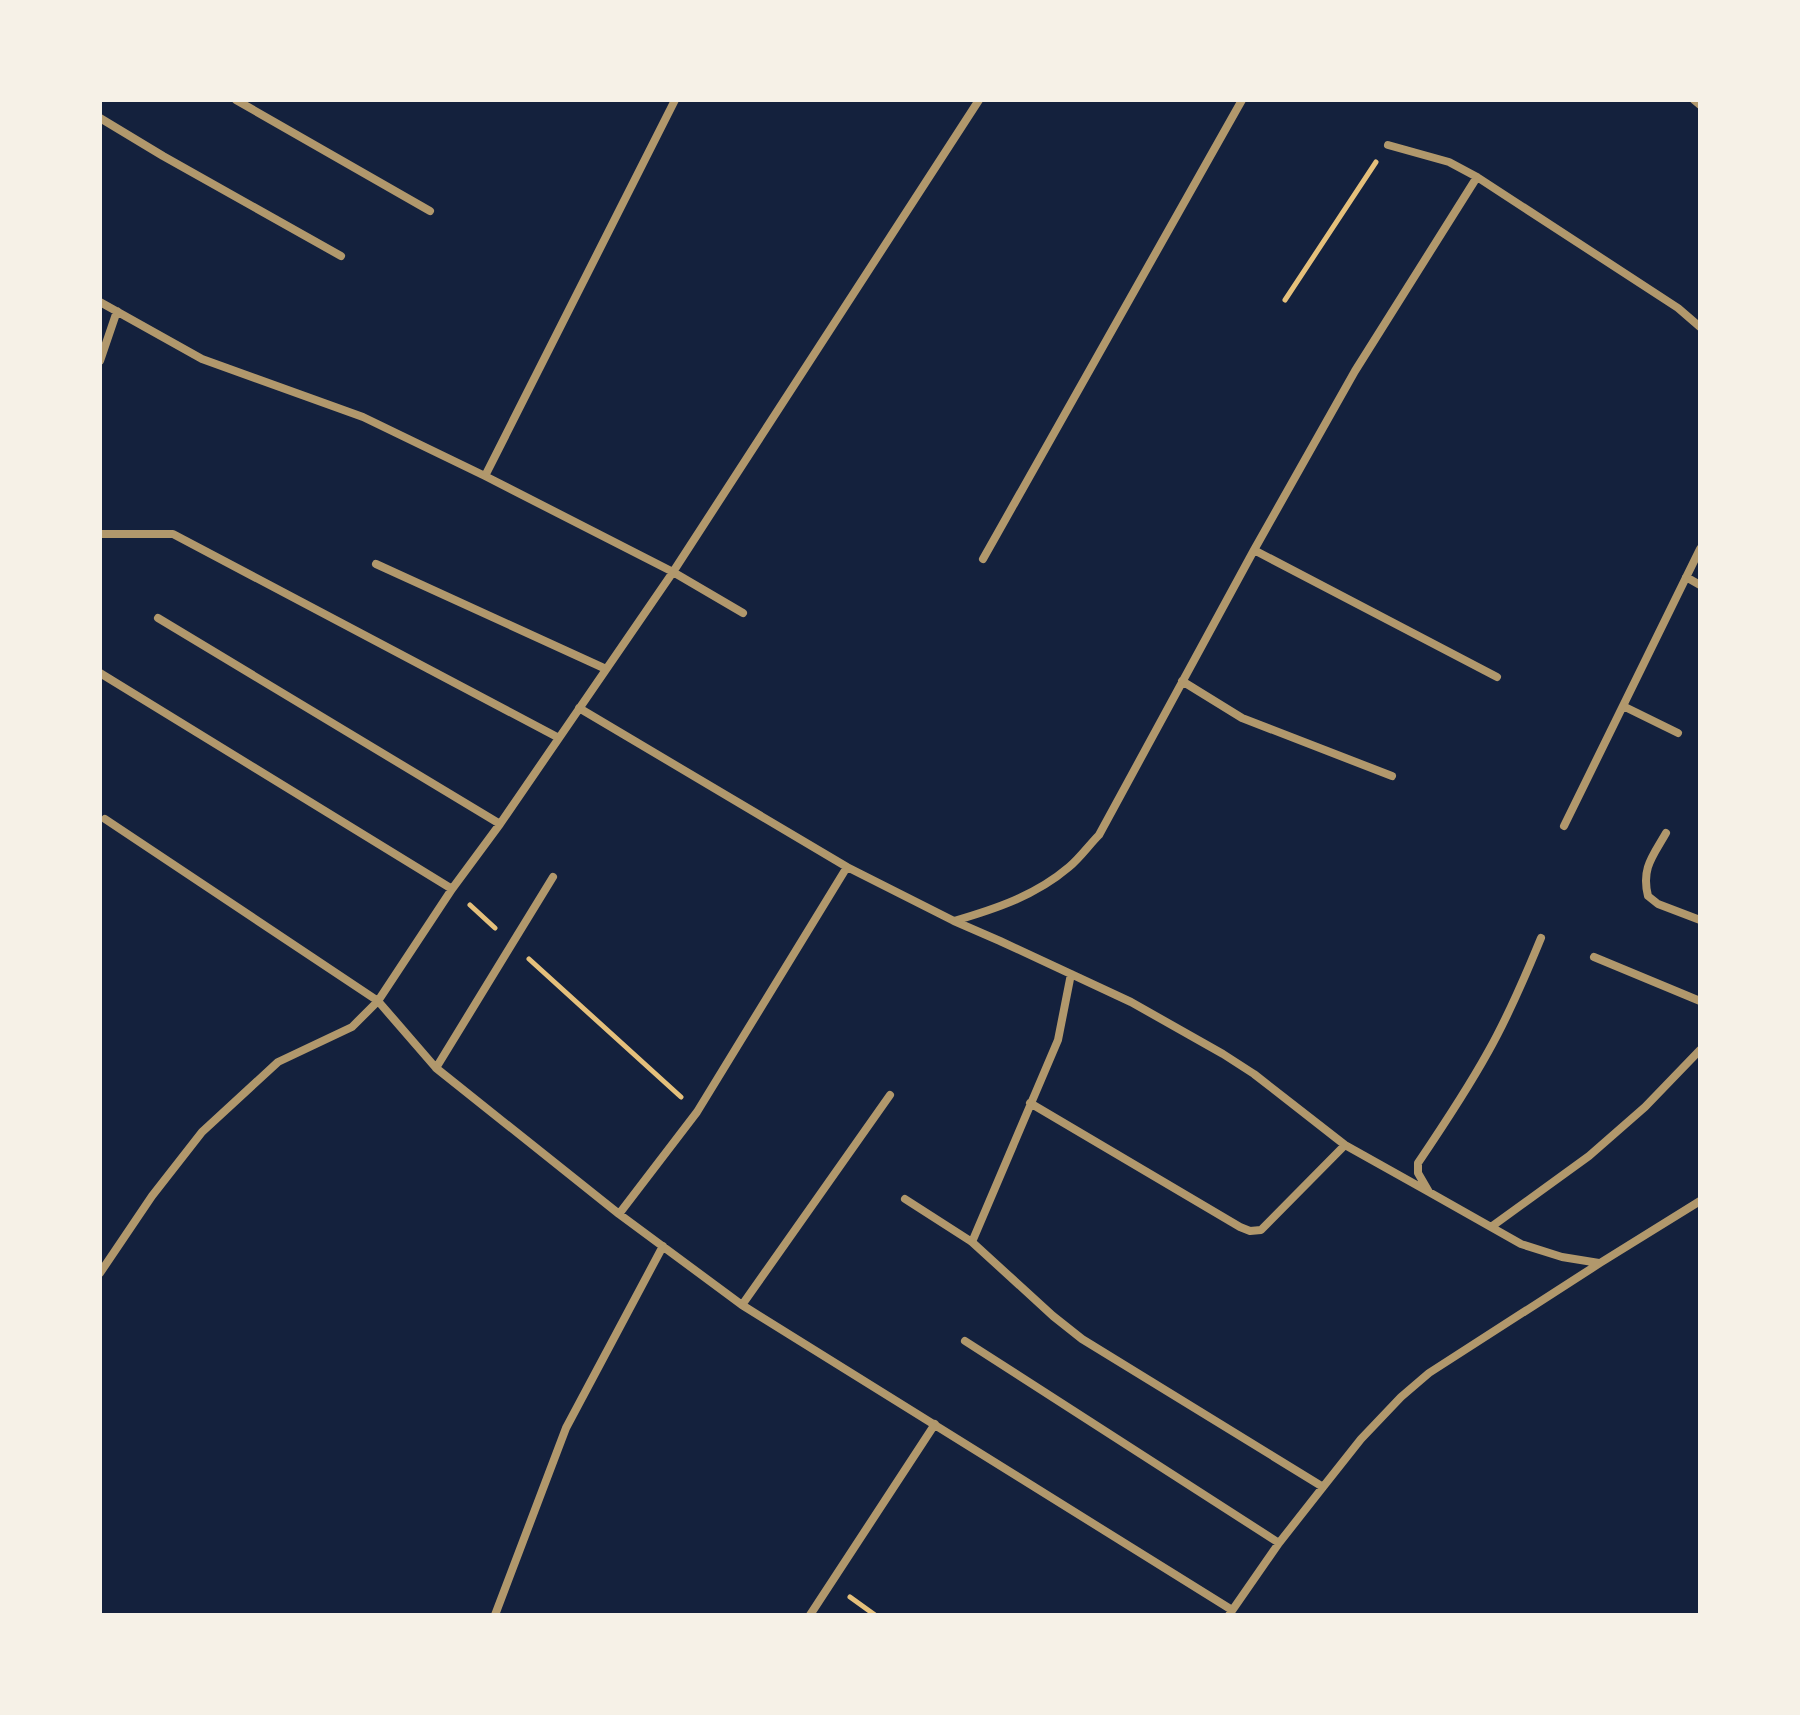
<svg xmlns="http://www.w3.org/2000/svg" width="1800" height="1715" viewBox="0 0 1800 1715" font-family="'Roboto Serif',serif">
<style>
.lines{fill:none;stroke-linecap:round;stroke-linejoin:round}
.path{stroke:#e5c07b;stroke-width:5}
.minor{stroke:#b1986c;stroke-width:8}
</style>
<rect width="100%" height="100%" fill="#14213d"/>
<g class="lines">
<path class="path" d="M1285 300 1376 162
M470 905 495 928
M529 959 681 1097
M850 1597 875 1615"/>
<path class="minor" d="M236 100 430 211
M1694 100 1700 105
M100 118 163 156 341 256
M1388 145 1449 162 1477 177 1678 308 1700 327
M100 302 202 359 363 417 485 476 673 572 743 613
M100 361 117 311
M485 476 675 100
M100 534H173L559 738
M1254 550 1497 677
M983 559 1242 100
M376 564 606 669
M1686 577 1700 585
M158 618 500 824
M100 673 452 889
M1182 681 1242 718 1392 776
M1623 706 1678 733
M579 708 847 867 954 921 1000 941 1131 1002 1223 1054 1254 1074 1345 1145 1429 1192
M105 819 378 1001 436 1068 619 1214 742 1305 1232 1610
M1564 826 1700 549
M1666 833C1653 856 1641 868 1648 896L1658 904 1700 920
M954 921C995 909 1035 896 1069 867 1080 858 1089 845 1099 835L1254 550 1355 371 1477 177
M1541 938C1525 977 1509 1015 1488 1052 1467 1090 1443 1126 1418 1163V1173L1429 1192 1521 1244 1562 1257 1599 1263
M1594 957 1700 1001
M436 1068 553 877
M1030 1103 1240 1227 1250 1231 1261 1230 1345 1145
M905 1199 972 1242 1053 1316 1082 1339 1323 1487
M619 1214 697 1112 847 867
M1491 1227 1589 1156 1645 1107 1700 1050
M972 1242 1058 1040 1071 974
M100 1273 152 1196 202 1132 278 1062 352 1027 378 1001 452 889 500 824 673 572 979 100
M742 1305 890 1095
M965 1341 1279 1543
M495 1615 566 1428 663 1246
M810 1615 935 1424
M1229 1615 1279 1543 1323 1487 1361 1439 1401 1397 1429 1373 1600 1263 1700 1201"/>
</g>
<rect width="1800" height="1715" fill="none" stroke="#f6f1e7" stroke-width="204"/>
</svg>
